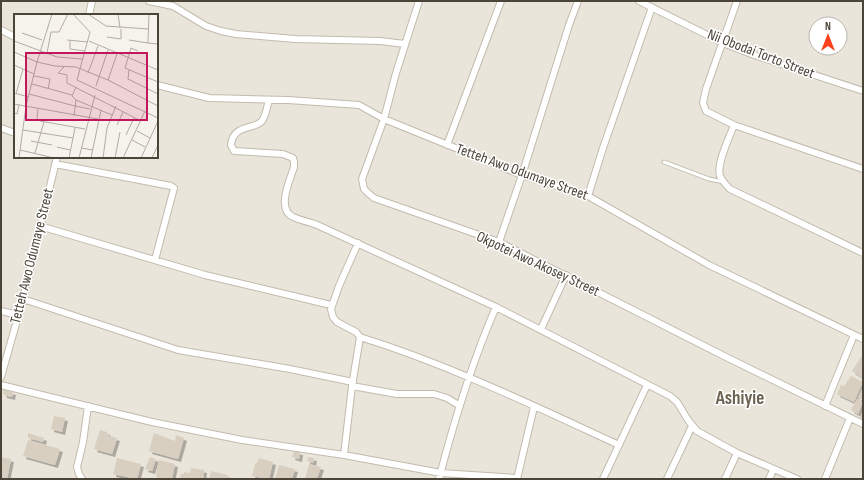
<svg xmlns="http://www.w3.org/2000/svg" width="864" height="480" viewBox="0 0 864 480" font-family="'Sofia Sans Condensed',sans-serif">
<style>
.residential{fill:#eae5da;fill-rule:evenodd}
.building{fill:#d8cfc1;filter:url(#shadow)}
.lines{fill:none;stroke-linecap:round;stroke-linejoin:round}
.lane-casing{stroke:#c2bbae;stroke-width:5}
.street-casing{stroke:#c2bbae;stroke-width:8}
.lane{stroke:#fff;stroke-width:3}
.street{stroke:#fff;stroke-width:6}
.labels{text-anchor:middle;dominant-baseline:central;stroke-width:3;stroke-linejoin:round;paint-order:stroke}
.street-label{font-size:15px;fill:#4b4439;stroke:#fff}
.district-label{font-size:19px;font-weight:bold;fill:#6e6250;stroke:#fff}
.inset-road{fill:none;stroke:#b2ada4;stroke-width:1}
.view{fill:#c2185b;fill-opacity:0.15;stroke:#c2185b;stroke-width:2}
.inset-edge{fill:none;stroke:#4b4439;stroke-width:2}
</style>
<defs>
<filter id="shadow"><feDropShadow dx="3" dy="3" stdDeviation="0" flood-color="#0004"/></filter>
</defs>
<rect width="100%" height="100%" fill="#f6f3ec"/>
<path class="residential" d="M1 1H863V479H1ZM15 15H157V157H15ZM816 24H840V48H816Z"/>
<path class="building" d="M863 354V378L852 371Z
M851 376 863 382 854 402 837 394 841 385 844 386Z
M863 387V400L858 398Z
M3 390 13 392 12 397 4 395Z
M857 399 863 402 858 414 851 410Z
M863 411V419L860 418Z
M54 416 65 418 62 432 51 429Z
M100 430 107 432 109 436 117 438 112 454 94 449Z
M28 433 44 438 43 442 28 438Z
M154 433 175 441 176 435 184 438 178 459 149 451Z
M28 440 60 449 55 465 23 456Z
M294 451 300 452 299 459 292 457Z
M1 457 11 459 7 479H1Z
M150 457 156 459 152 471 145 469Z
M308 457 314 458 313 463 307 461Z
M117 458 141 464 137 479 113 474Z
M259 458 273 462 269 479 252 476 255 464 257 463Z
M159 460 175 464 172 479H157L156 474Z
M309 464 321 467 317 479H305Z
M279 465 295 469 292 479H275Z
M191 468 204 470 203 479H180L181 474H184V472L190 473Z
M211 471 228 475 227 479H209Z"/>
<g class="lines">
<defs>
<path id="lane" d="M664 162 709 179 724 182"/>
<path id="street" d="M149 1 173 6 206 26 221 31 236 34 295 39 380 41 405 44
M419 1 396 73 384 119 362 179 364 189 368 193 374 198 499 242 726 357 863 424
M639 1 723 43 754 55 863 91
M737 1 706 89 703 103 706 111 734 125 863 169
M89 15 92 1
M1 30 15 37
M157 85 209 98 288 100 359 105 384 119 522 175 588 196 709 265 863 339
M269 100C267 106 266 116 262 121 254 130 233 124 231 145L234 151 283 154 293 158 294 162V167C290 180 276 209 293 217 300 220 308 222 315 224L496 307 670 396 677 402 688 420 697 431 737 453 797 479
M734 125C730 136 716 164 720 176 722 181 726 185 730 189L863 253
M1 128 15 133
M447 145 501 1
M55 164 171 186 174 188 155 260
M588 196 603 148 652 7
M40 226 205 275 331 305
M499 242 522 175 569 25 578 1
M358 243 339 286 331 309 333 317 337 322 356 332 360 337
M23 299 178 350 290 369 353 382
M1 311 18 315
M541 329 566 275
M1 377 23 299 57 157
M1 385 152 422 242 440 344 455 441 473 517 478
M352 386 397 394H434L447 398 460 406
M825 406 854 335
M344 455 352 386 360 337C450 365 534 406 619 445
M82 479 79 474 77 467 83 442 88 406
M439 479C454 421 472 362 496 307
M517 479 534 407
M603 479 647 385
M667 479 692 426
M725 479 737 453
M769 479 773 470
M825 479 850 418"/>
</defs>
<use href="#lane" class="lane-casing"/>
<use href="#street" class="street-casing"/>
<use href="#lane" class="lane"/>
<use href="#street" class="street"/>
</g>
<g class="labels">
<g class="street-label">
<text transform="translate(761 54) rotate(21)">Nii Obodai Torto Street</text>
<text transform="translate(522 172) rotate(20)">Tetteh Awo Odumaye Street</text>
<text transform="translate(32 256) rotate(-76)">Tetteh Awo Odumaye Street</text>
<text transform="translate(538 264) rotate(25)">Okpotei Awo Akosey Street</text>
</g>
<g class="district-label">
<text x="740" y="398">Ashiyie</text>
</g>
</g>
<g transform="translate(14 14)">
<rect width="144" height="144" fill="#f6f3ec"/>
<path class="inset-road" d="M59 0 76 18 63 66 144 104M74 0 92 12 134 15M104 0 106 14M135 0 134 29 144 30M8 19 28 26M93 23 107 25V15M53 26 74 28M115 26 134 29M0 27 43 43 69 45M56 27V35L71 37M75 27 144 56M124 37 117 34 111 54 144 68M0 38 23 48 38 0M33 39 37 18H45L54 0M0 51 20 60M50 53 44 59 53 61V69L127 107M115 56 114 65 144 80M74 59 84 32M20 62 36 65 34 75M94 66 103 40M18 70 58 81M82 72 94 36M62 73 58 82 62 86M0 79 15 83M2 80 9 55M15 80 61 92M0 90 84 105M61 92 76 95M24 95 23 104 26 107 71 115M0 99 3 100 5 91M60 102 62 86 98 101M103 111 109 98M9 116 59 124M123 117 136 124M112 121 120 104M118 126 131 133M17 127 38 131M43 133 56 136M67 134 79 136M6 136 40 144M21 139 30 108M5 144 12 92 23 48 41 52 62 53 94 66 144 92M55 144 61 114M65 144 81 81M77 144 87 96M89 144 93 114 102 92M101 144 106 118M109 144 131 97M127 144 144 107M138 144 144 131"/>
<path class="view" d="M12 39H133V106H12Z"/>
<rect width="144" height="144" class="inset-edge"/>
</g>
<rect width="864" height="480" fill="none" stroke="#4b4439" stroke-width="4"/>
<g transform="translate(828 36)"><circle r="19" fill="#ffffff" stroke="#b7b4b0"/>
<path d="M0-3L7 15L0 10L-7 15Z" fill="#fc3f1d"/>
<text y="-6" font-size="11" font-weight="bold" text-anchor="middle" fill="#4b4439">N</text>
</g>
</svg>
